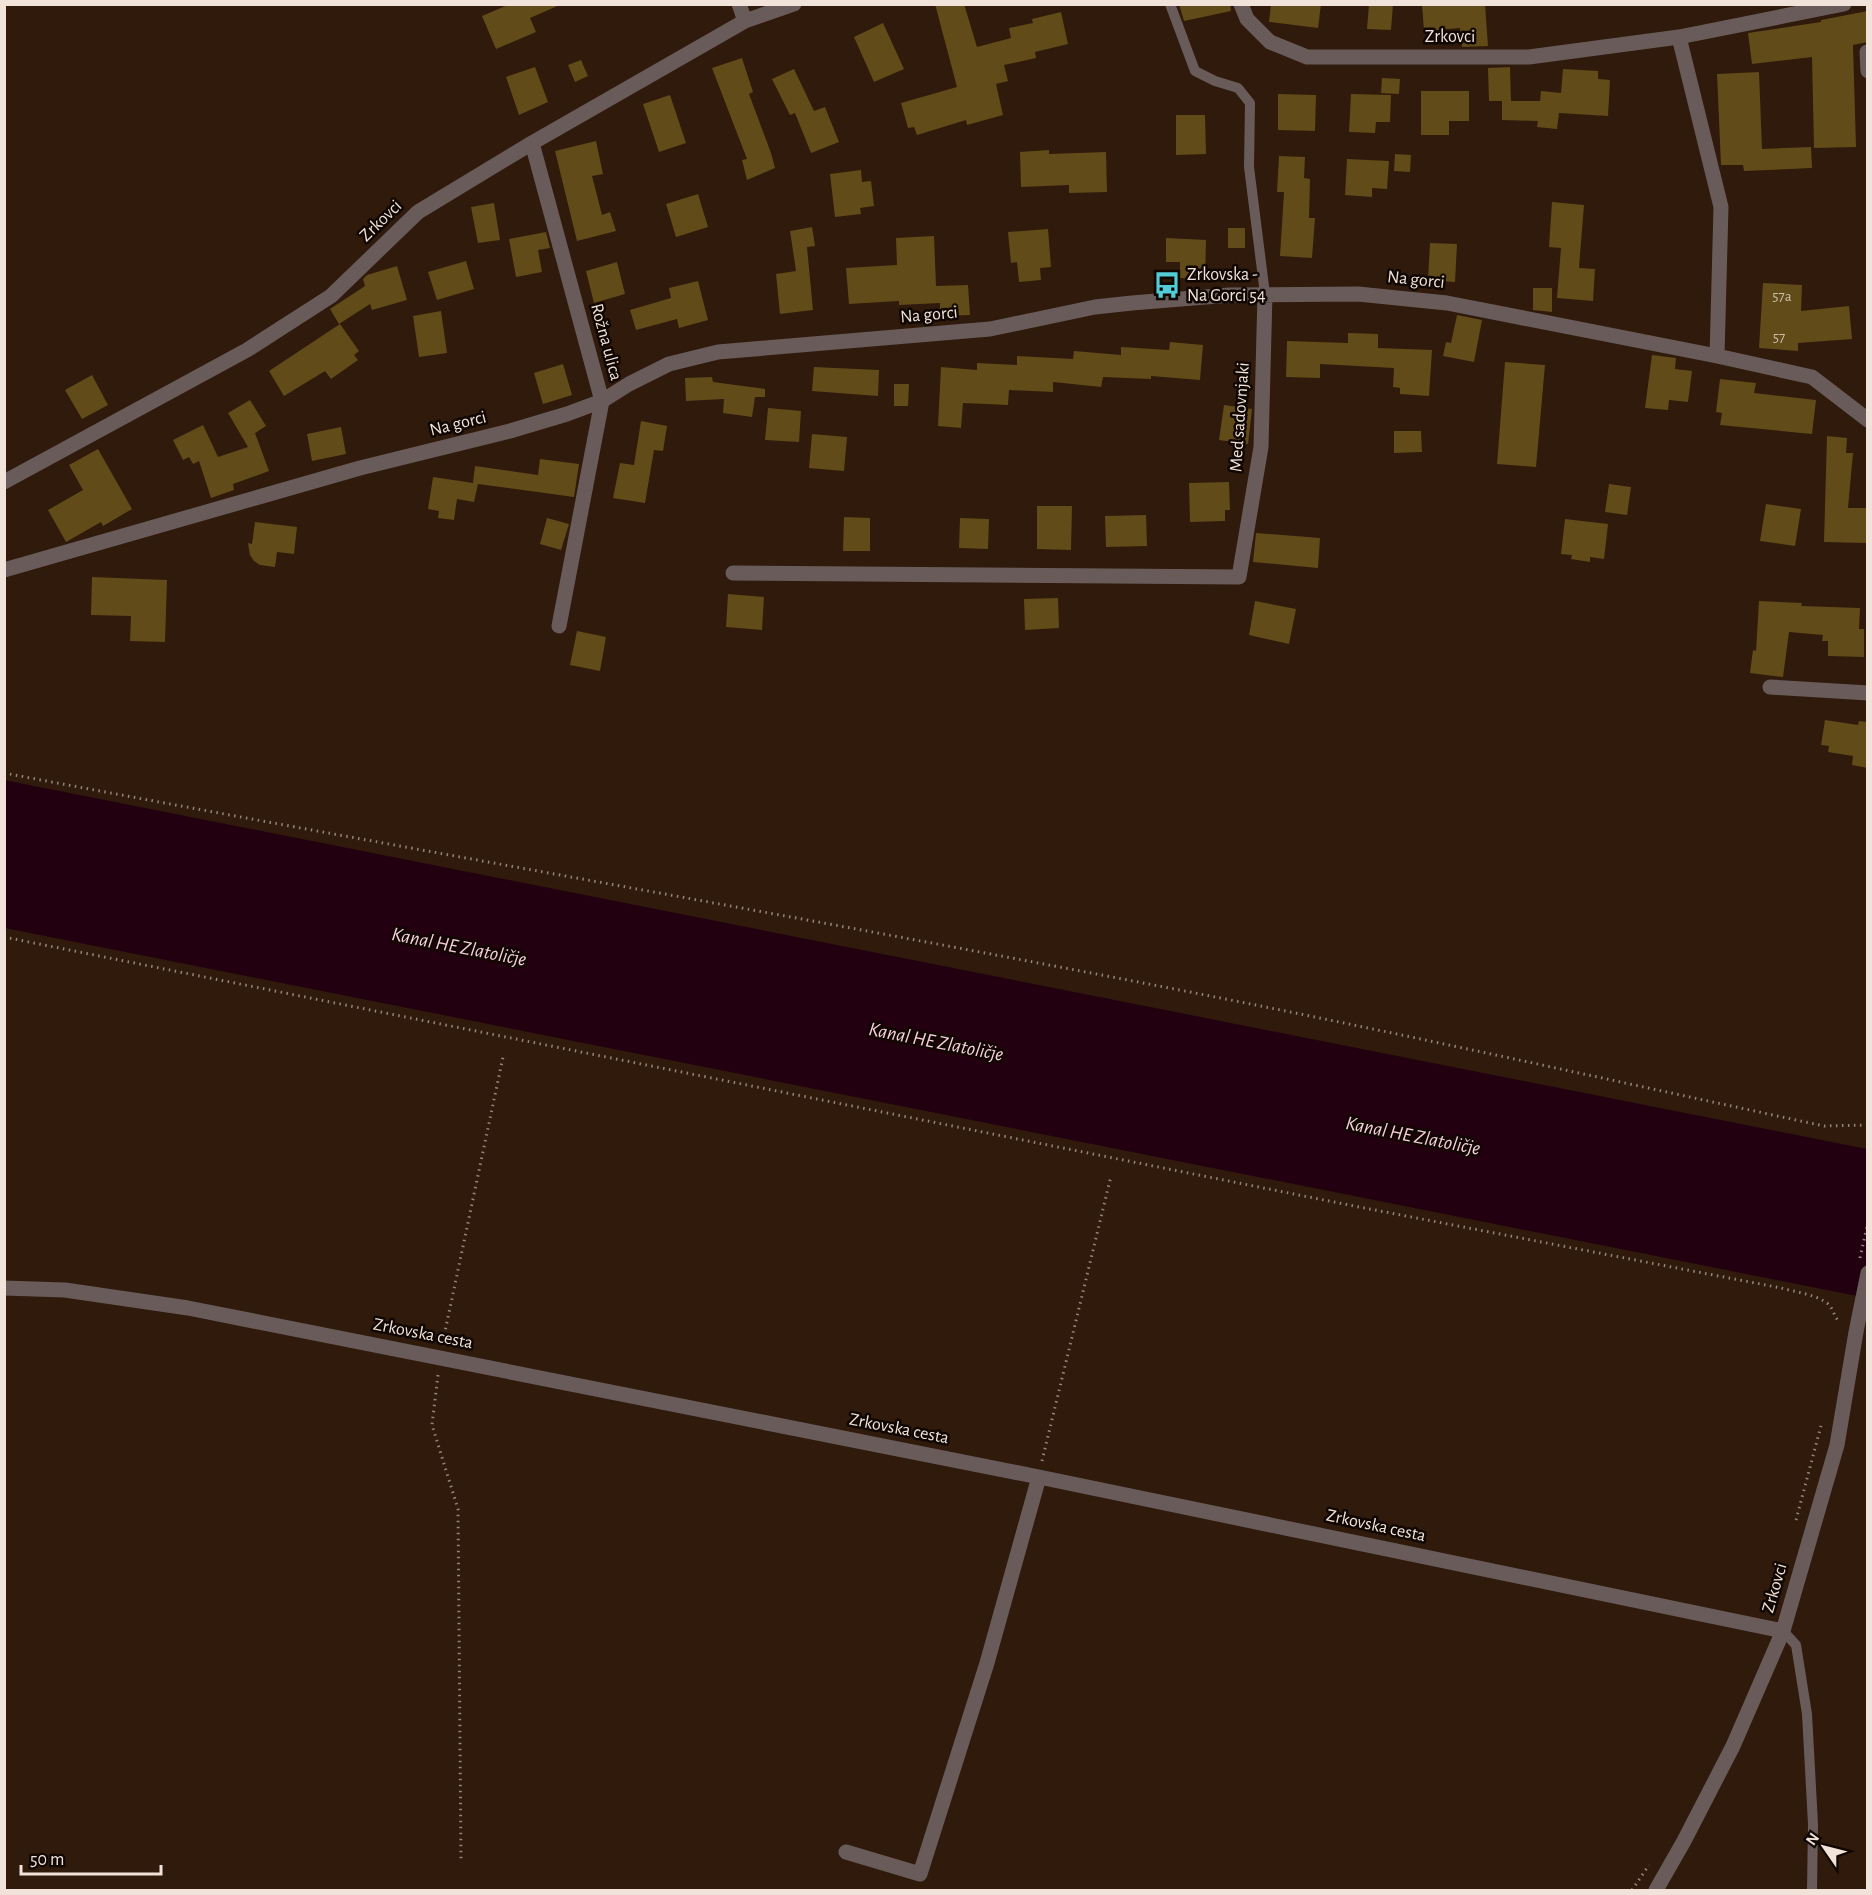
<svg xmlns="http://www.w3.org/2000/svg" width="1872" height="1895" viewBox="0 0 1872 1895" font-family="'Alegreya Sans',sans-serif">
<style>
.water{fill:#230010}
.building{fill:#614b19}
.lines{fill:none;stroke-linecap:round;stroke-linejoin:round}
.path{stroke:#958478;stroke-width:3;stroke-dasharray:1.5 4.5;stroke-linecap:butt}
.lane{stroke:#695b5a;stroke-width:10}
.street{stroke:#695b5a;stroke-width:15}
.labels{text-anchor:middle;dominant-baseline:central;stroke-width:5;stroke-linejoin:round;paint-order:stroke}
.number-label{font-size:15px;fill:#cdbda9}
.street-label{font-size:18px;fill:#f1e3d9;stroke:#100703}
.poi-label{font-size:18px;fill:#f1e3d9;stroke:#100703;text-anchor:start}
.water-label{font-size:20px;font-style:italic;fill:#f8d0de;stroke:#100703}
</style>
<rect width="100%" height="100%" fill="#2f1a0b"/>
<path class="water" d="M4 780 1867 1149V1298L5 928Z"/>
<path class="building" d="M510 4H562L530 18 536 32 496 49 482 16Z
M935 4H964L977 47 1011 38 1009 28 1033 23 1032 19 1061 12 1068 44 1035 52 1036 58 1004 65 1008 81 996 84 1003 115 967 125 966 120 917 135 914 127 908 128 901 103 957 87Z
M1179 4H1230L1231 11 1184 21Z
M1271 4H1321L1318 28 1269 22Z
M1369 4H1393L1391 30 1367 29Z
M1422 4H1485L1488 46 1462 47 1460 28 1424 31Z
M1868 11V42L1853 45 1856 147 1814 148 1812 57 1752 64 1748 33 1821 22V20Z
M883 23 904 69 874 82 854 37Z
M742 58 753 92 749 94 771 153 775 168 747 180 742 160 747 159 712 68Z
M581 60 588 76 575 82 568 65Z
M535 67 548 102 519 115 506 77Z
M1510 67 1511 101H1506H1540L1541 91 1561 93 1563 69 1598 71V79L1610 80 1608 116 1559 113 1557 129 1537 127 1538 121 1502 120V101H1489L1488 68Z
M794 69 814 111 825 107 839 142 811 153 795 113 790 115 772 79Z
M1759 72 1762 149 1811 147 1812 168 1744 171 1743 165H1721L1717 74Z
M1382 78 1400 79 1399 94 1381 93Z
M1421 91H1469V121H1449V135H1421Z
M1278 94 1316 95 1315 131 1278 130Z
M1351 94 1391 95 1390 122H1376L1375 133 1349 132Z
M670 95 686 143 659 152 643 104Z
M1176 115H1205L1206 154 1176 155Z
M596 141 603 174 592 176 602 215 610 212 616 231 577 241 555 151Z
M1049 150V154L1106 152 1107 192 1069 193V185L1021 187 1020 152Z
M1395 154 1411 155 1410 172 1394 171Z
M1279 156 1305 157 1304 178 1310 179 1309 218H1315L1312 258 1280 256 1284 192H1277Z
M1347 159 1389 161 1387 189 1372 188V197L1345 195Z
M861 170 862 182 871 181 874 206 860 208 861 214 835 217 830 174Z
M698 194 708 227 676 237 666 204Z
M1552 202 1584 205 1579 268 1595 269 1593 301 1557 298 1561 248 1549 247Z
M494 203 500 240 478 243 471 207Z
M812 227 815 246 807 247 813 310 780 314 776 274 796 271 790 231Z
M1228 228H1245V248H1228Z
M1048 229 1051 267 1040 268 1041 280 1019 282 1017 262 1011 263 1008 232Z
M546 232 550 248 538 250 542 272 516 277 509 239Z
M934 236 936 286 968 285 970 315 940 316V303L899 305V301L849 304 846 268 897 265 896 238Z
M1166 238 1206 240 1205 279 1180 278V262H1166Z
M1430 243 1457 244 1455 282 1428 280Z
M466 261 474 289 437 300 428 272Z
M617 262 625 294 594 303 586 271Z
M397 266 407 300 372 310 370 304 339 324 330 309 365 286 363 279 367 275Z
M698 281 708 320 679 328 677 319 636 330 630 310 671 298 669 288Z
M1763 283 1802 285 1801 311 1849 306 1852 339 1798 343V351L1759 348Z
M1533 288H1552V312L1533 310Z
M441 311 447 353 419 357 413 316Z
M1457 315 1482 320 1474 362 1443 356 1446 342 1451 343Z
M340 324 359 351 354 355 358 360 331 379 325 371 284 396 269 371Z
M1348 333 1378 334V348L1432 350 1429 396 1400 394V388L1393 387 1394 368 1320 364V378L1286 377 1287 341 1348 343Z
M1170 342 1203 345 1200 380 1151 376V379L1103 377 1101 387 1053 382V392L1009 390 1008 405 963 403 961 428 938 426 941 367 977 370V363L1017 365V356L1073 359 1074 351 1121 355V347L1169 350Z
M1652 355 1676 358 1675 369 1692 371 1688 402 1669 400 1668 410 1645 408Z
M1505 362 1545 365 1536 467 1497 464Z
M563 364 572 395 543 404 534 373Z
M814 367 879 370 878 396 812 391Z
M92 375 108 405 82 419 65 390Z
M712 377 713 382 765 389V397H755L752 417 723 413 724 399 686 401 685 378Z
M1720 379 1756 383 1754 393 1816 400 1812 434 1720 425 1722 413 1716 412Z
M894 384H909L908 406H894Z
M250 400 266 426 255 433 269 471 233 484 234 490 211 498 199 461 193 464 189 457 183 460 173 440 203 425 218 457 248 447 228 413Z
M1224 405 1252 409 1248 444 1219 440Z
M768 408 801 411 799 442 765 440Z
M641 421 667 426 663 451 654 450 645 503 613 498 620 463 634 465Z
M341 427 346 454 312 461 307 434Z
M1394 431H1421L1422 452 1394 453Z
M812 434 847 437 844 471 809 468Z
M1827 436 1847 438 1846 453H1853L1848 508H1867V543L1824 542Z
M98 449 132 509 103 526 101 522 66 542 48 510 83 490 69 465Z
M540 459 579 464 574 497 478 484 474 502 457 499 454 520 438 518 439 511 428 509 433 477 473 483 475 466 538 475Z
M1229 482 1230 510H1225V521L1190 522 1189 483Z
M1609 484 1631 487 1627 515 1605 512Z
M1766 504 1801 509 1795 546 1760 541Z
M1037 506H1072L1071 550 1037 549Z
M1146 515 1147 546 1106 547 1105 516Z
M844 517 870 518V551H843Z
M547 518 569 524 561 550 540 544Z
M960 518 989 519 988 549 959 548Z
M1565 519 1608 524 1604 559 1590 557V562L1571 559 1572 555 1561 554Z
M255 522 297 527 294 554 277 552 275 567 260 565 254 561 250 555 248 543 252 544Z
M1256 533 1320 538 1318 568 1253 562Z
M92 577 167 580 165 642 130 641 131 616 91 615Z
M728 594 764 597 762 630 726 627Z
M1058 598 1059 628 1025 630 1024 599Z
M1255 601 1296 609 1289 644 1249 635Z
M1759 601 1802 603 1801 606 1860 608 1859 629H1864V657L1828 656V641H1822L1823 635 1789 632 1783 677 1750 673 1753 650 1756 651Z
M577 631 606 637 600 671 570 665Z
M1825 720 1858 725 1859 721 1868 722V768L1852 765 1853 756 1828 752 1829 746 1821 745Z"/>
<g class="lines">
<path class="path" d="M4 773C401 848 799 916 1195 993 1405 1034 1614 1081 1824 1126L1868 1125
M4 937 1354 1206 1781 1288C1795 1292 1814 1294 1827 1303 1834 1308 1833 1317 1840 1322
M1860 1258 1868 1222
M443 1341 503 1057
M438 1375 432 1425 458 1509 461 1860
M1042 1461 1111 1176
M1796 1520 1822 1422
M1632 1890 1649 1865"/>
<path class="lane" d="M1170 4 1195 71 1215 81 1238 88 1250 103 1249 167 1265 294
M1783 1631 1796 1645 1807 1714 1813 1824 1812 1890"/>
<path class="street" d="M739 4 745 21
M1241 4 1247 19 1270 42 1307 57H1529L1679 37 1844 4
M1679 37 1721 207 1717 356
M1867 52 1868 71
M532 143 602 401 559 626
M4 482 247 350 331 296 418 212 532 143 745 21 794 4
M4 570 360 468 510 431 567 414 602 401 629 384 669 364 718 352 990 329 1095 307 1132 303 1230 295 1358 294 1447 303 1717 356 1812 377 1868 420
M733 573 1239 577 1261 447 1265 294
M1770 687 1868 693
M4 1288 65 1290 188 1308 1039 1477 1783 1631
M846 1852 920 1874 987 1663 1039 1477
M1656 1890 1684 1841 1733 1746 1783 1631 1837 1445 1856 1332 1868 1273"/>
</g>
<defs>
<symbol id="bus-bare" viewBox="-9 -9 18 18"><path d="M-5-6H5V4H4V6H2V4H-2V6H-4V4H-5ZM-3.5-4V0h7V-4ZM-3.5 1.2v1.5H-2V1.2ZM2 1.2v1.5H3.5V1.2Z" fill="#52ccd6" stroke="#100703" stroke-width="2.5" paint-order="stroke"/></symbol>
</defs>
<g fill-rule="evenodd">
<use href="#bus-bare" x="1148" y="266" width="38" height="38"/>
</g>
<g class="labels">
<g class="number-label">
<text x="1782" y="296">57a</text>
<text x="1779" y="337">57</text>
</g>
<g class="street-label">
<text x="1450" y="37">Zrkovci</text>
<text transform="translate(381 221) rotate(-44)">Zrkovci</text>
<text transform="translate(1416 280) rotate(6)">Na gorci</text>
<text transform="translate(929 315) rotate(-5)">Na gorci</text>
<text transform="translate(606 342) rotate(75)">Rožna ulica</text>
<text transform="translate(1240 417) rotate(-86)">Med sadovnjaki</text>
<text transform="translate(458 424) rotate(-14)">Na gorci</text>
<text transform="translate(423 1334) rotate(11)">Zrkovska cesta</text>
<text transform="translate(899 1429) rotate(11)">Zrkovska cesta</text>
<text transform="translate(1376 1526) rotate(12)">Zrkovska cesta</text>
<text transform="translate(1775 1588) rotate(-74)">Zrkovci</text>
</g>
<g class="poi-label">
<text x="1187" y="275">Zrkovska -<tspan x="1187" dy="21">Na Gorci 54</tspan></text>
</g>
<g class="water-label">
<text transform="translate(459 947) rotate(11)">Kanal HE Zlatoličje</text>
<text transform="translate(936 1042) rotate(11)">Kanal HE Zlatoličje</text>
<text transform="translate(1413 1136) rotate(11)">Kanal HE Zlatoličje</text>
</g>
</g>
<rect width="1872" height="1895" fill="none" stroke="#f1e3d9" stroke-width="12"/>
<g transform="translate(1824 1847) rotate(305)" stroke="#100703" stroke-width="4.5" paint-order="stroke">
<path d="M0-4.5L10 22L0 15L-10 22Z" fill="#f1e3d9"/>
<text y="-9" font-size="16" font-weight="bold" text-anchor="middle" fill="#f1e3d9">N</text>
</g>
<path d="M21 1865v9h140v-9" fill="none" stroke="#f1e3d9" stroke-width="3"/>
<text x="30" y="1865" font-size="18" fill="#f1e3d9" stroke="#100703" stroke-width="4.5" paint-order="stroke">50 m</text>
</svg>
